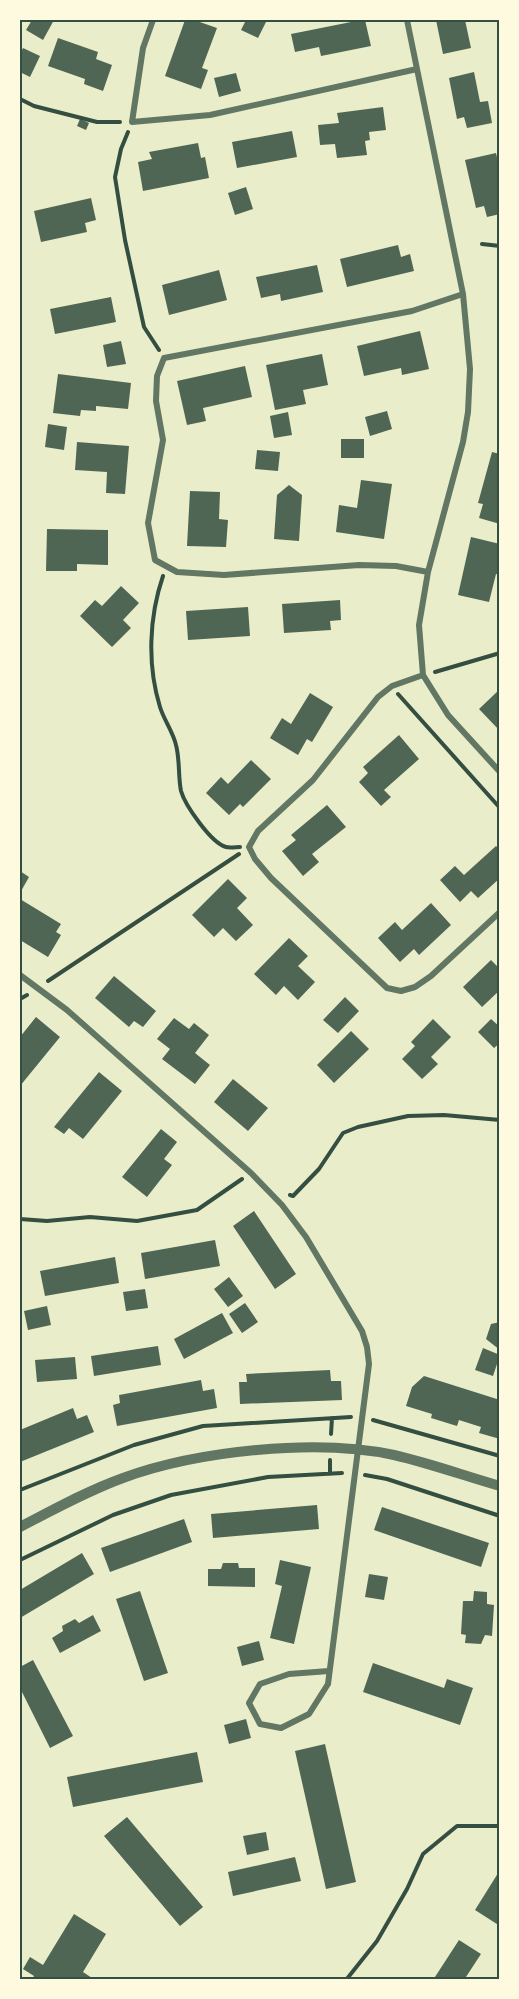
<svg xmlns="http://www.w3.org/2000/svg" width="519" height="1999" viewBox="0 0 519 1999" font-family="Signika,sans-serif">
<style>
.building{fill:#4f6655}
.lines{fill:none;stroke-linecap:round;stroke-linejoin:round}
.path{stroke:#344e41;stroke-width:4}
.minor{stroke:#617663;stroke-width:6}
.tertiary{stroke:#617663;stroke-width:10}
.neatline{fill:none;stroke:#344e41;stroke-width:2}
</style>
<rect width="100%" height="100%" fill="#e9edc9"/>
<path class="building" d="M32 20H54L43 40 26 30Z
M185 20H194L217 28 202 68 208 70 201 89 165 76Z
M246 20H267L258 38 241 30Z
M361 20H365L371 46 321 56 319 47 295 52 291 34Z
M436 20H465L471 48 443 54Z
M58 38 98 52 96 59 112 65 103 91 84 84 85 79 48 66Z
M23 48 40 56 30 77 20 72V54Z
M474 72 480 102 488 101 492 123 467 128 464 117 457 119 449 78Z
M236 73 241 91 219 97 214 78Z
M383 107 386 130 369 132 370 140 365 141 367 155 337 158 335 144 320 145 318 125 339 123 337 113Z
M80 119 89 123 86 130 77 126Z
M292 131 297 157 237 168 232 142Z
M198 143 201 158 205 157 209 178 143 191 138 162 152 159 149 152Z
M496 153 500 170V214L487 217 484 206 476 208 465 160Z
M246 187 253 209 235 215 228 193Z
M91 198 96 220 85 223 87 232 41 242 34 211Z
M398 245 401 257 410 254 414 271 347 287 340 259Z
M317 265 323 292 281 301 280 294 261 298 256 277Z
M219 270 227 300 169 315 162 285Z
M111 297 116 322 55 334 50 309Z
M420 331 429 369 402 375 401 368 364 376 357 346Z
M121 341 126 364 107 367 103 345Z
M322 354 328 385 303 390 306 404 275 410 266 365Z
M245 366 252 397 203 408 206 421 187 425 177 381Z
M58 374 131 383 128 409 96 406V411L81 410 80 416 53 413Z
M387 411 392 429 370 436 365 417Z
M288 412 292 435 274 438 270 416Z
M48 424 67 427 64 450 45 447Z
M341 439H364V458H341Z
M77 442 129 446 125 494 106 493 107 472 75 470Z
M257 450 280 452 278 471 255 469Z
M492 452 500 454V524L479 518 483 504 478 503Z
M361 480 392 484 384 539 336 532 339 505 357 508Z
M289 485 302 495 299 541 274 539 277 495Z
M190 491 220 492 219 519 228 520 226 547 187 546Z
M47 529 108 530V565L77 564V571H46Z
M471 537 500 544V575L496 574 489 602 458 595Z
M121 586 139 603 123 620 131 628 112 647 80 616 95 600 102 606Z
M340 600 341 620 330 621 331 630 284 633 282 604Z
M248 607 250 636 188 640 186 611Z
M500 689V731L479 709Z
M310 693 333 707 312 742 307 739 298 755 270 738 282 718 291 724Z
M399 735 419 759 384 790 391 797 381 806 359 782 368 773 363 767Z
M251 760 271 779 243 807 240 804 229 815 206 793 221 777 228 784Z
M327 805 346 827 312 854 319 862 303 876 282 851 296 840 291 835Z
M496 846 500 850V878L478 898 471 891 460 902 440 880 455 866 464 875Z
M20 871 29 877 20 893Z
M228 879 247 898 237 908 253 925 236 941 223 928 214 937 192 915Z
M20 899 61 924 56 932 61 935 48 957 20 940Z
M431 903 451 925 419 955 414 949 400 962 378 938 395 922 402 930Z
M289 938 308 956 298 966 315 982 298 1000 284 986 276 995 254 974Z
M491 960 500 969V990L482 1007 463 987Z
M114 976 156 1011 143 1027 134 1021 129 1027 95 998Z
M345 997 359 1011 338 1033 323 1020Z
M36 1017 60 1037 20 1086V1037Z
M174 1018 189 1029 194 1023 209 1035 195 1053 210 1065 195 1084 162 1059 170 1049 157 1039Z
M433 1019 451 1037 431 1057 438 1064 422 1079 402 1059 415 1046 411 1042Z
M491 1019 500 1027V1043L494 1048 478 1032Z
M351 1031 369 1049 334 1083 317 1065Z
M99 1072 122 1091 83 1139 69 1128 64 1134 54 1127Z
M233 1079 268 1108 248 1131 214 1102Z
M161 1129 177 1142 164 1159 172 1165 147 1197 122 1177Z
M254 1211 296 1274 275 1289 233 1226Z
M215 1240 220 1266 145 1279 141 1253Z
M115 1257 119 1283 45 1296 40 1271Z
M229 1277 243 1296 228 1307 214 1289Z
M145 1289 148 1308 126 1311 123 1292Z
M245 1303 258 1322 242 1333 229 1314Z
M47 1306 51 1325 28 1330 24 1311Z
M222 1313 233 1333 184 1359 174 1339Z
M500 1322V1350L486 1339 491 1324Z
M158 1346 161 1365 94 1376 91 1356Z
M483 1348 500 1355 493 1376 475 1370Z
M75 1357 77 1379 37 1382 35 1360Z
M330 1370 331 1381H341L342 1400 240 1404 239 1382H247L246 1374Z
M424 1376 500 1400V1439L479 1433 481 1427 459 1420 457 1426 431 1418 432 1414 406 1406 412 1387Z
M201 1380 203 1391 214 1389 217 1408 117 1426 113 1405 120 1403 119 1395Z
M73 1408 77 1419 87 1415 94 1432 20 1462V1430Z
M317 1505 319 1529 213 1538 211 1514Z
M382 1507 489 1543 481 1567 374 1530Z
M184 1519 192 1542 110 1572 101 1548Z
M82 1553 94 1574 20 1618V1590Z
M280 1560 311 1567 294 1644 270 1638 282 1586 275 1584Z
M223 1563H238L239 1568H255V1587L208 1586V1569H221Z
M369 1574 388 1577 384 1600 365 1597Z
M140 1591 168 1673 144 1681 116 1599Z
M474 1591 487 1592V1604L494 1605 492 1636 485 1635 481 1644 465 1643 466 1635 461 1634 463 1601H473Z
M93 1615 101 1631 60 1653 52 1638 63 1631 62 1626 75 1619 79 1623Z
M259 1641 264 1660 242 1666 237 1647Z
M33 1660 73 1736 50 1748 20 1688V1667Z
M373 1663 444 1688 447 1679 473 1688 460 1725 363 1692Z
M246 1719 251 1738 229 1744 224 1725Z
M325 1744 356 1882 326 1889 295 1751Z
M197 1752 203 1782 73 1807 67 1777Z
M127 1817 203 1907 180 1926 104 1836Z
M266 1832 269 1850 247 1855 243 1836Z
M295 1857 301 1881 233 1896 228 1872Z
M500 1870V1926L475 1910Z
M74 1914 106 1934 83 1972 95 1980H32L34 1976 23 1969 30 1957 43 1965Z
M459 1940 481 1954 464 1980H433Z"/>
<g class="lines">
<path class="path" d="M20 99 34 106 97 122H120
M128 132 121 149 115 177 125 240 144 327 159 350
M482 244 500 246
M163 576C149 617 147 665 160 707 164 720 173 732 176 745 180 760 178 776 181 791 185 805 211 843 226 847 230 848 236 847 240 847
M435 672 500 653
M398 694 500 808
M48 981 239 854
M20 999 27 995
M290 1195 293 1196 319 1169 343 1133 358 1127 408 1116 444 1115 500 1120
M20 1219 47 1221 90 1217 137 1221 197 1210 242 1179
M373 1420 500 1456
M331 1434 332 1418
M330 1474V1460
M365 1475 387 1479 500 1516
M20 1490 134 1445 203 1426 351 1417
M20 1560 113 1515 171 1495 268 1477 342 1473
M346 1980 377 1941 407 1889 423 1854 457 1826H500"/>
<path class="minor" d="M153 20 143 48 132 122 210 115 417 69
M407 20 463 294 470 369 468 412 463 442 428 572 419 625 423 675 448 715 500 772
M428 572 396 566 359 565 224 575 177 572 155 560 148 523 163 440 156 401 157 376 164 358 412 311 463 294
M423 675 392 686 378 697 313 780 258 831 249 847 255 859 271 878 387 988 401 991 415 987 431 976 500 912
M20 975 67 1010 251 1173 282 1205 306 1237 362 1331 367 1347 369 1364 328 1684 309 1714 281 1728 260 1724 249 1703 260 1684 289 1674 329 1671"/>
<path class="tertiary" d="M20 1527C53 1510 87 1491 123 1478 197 1451 316 1438 394 1455 429 1463 465 1476 500 1486"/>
</g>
<rect width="519" height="1999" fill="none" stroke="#fefae0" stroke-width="42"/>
<rect x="21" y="21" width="477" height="1957" class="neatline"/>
</svg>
